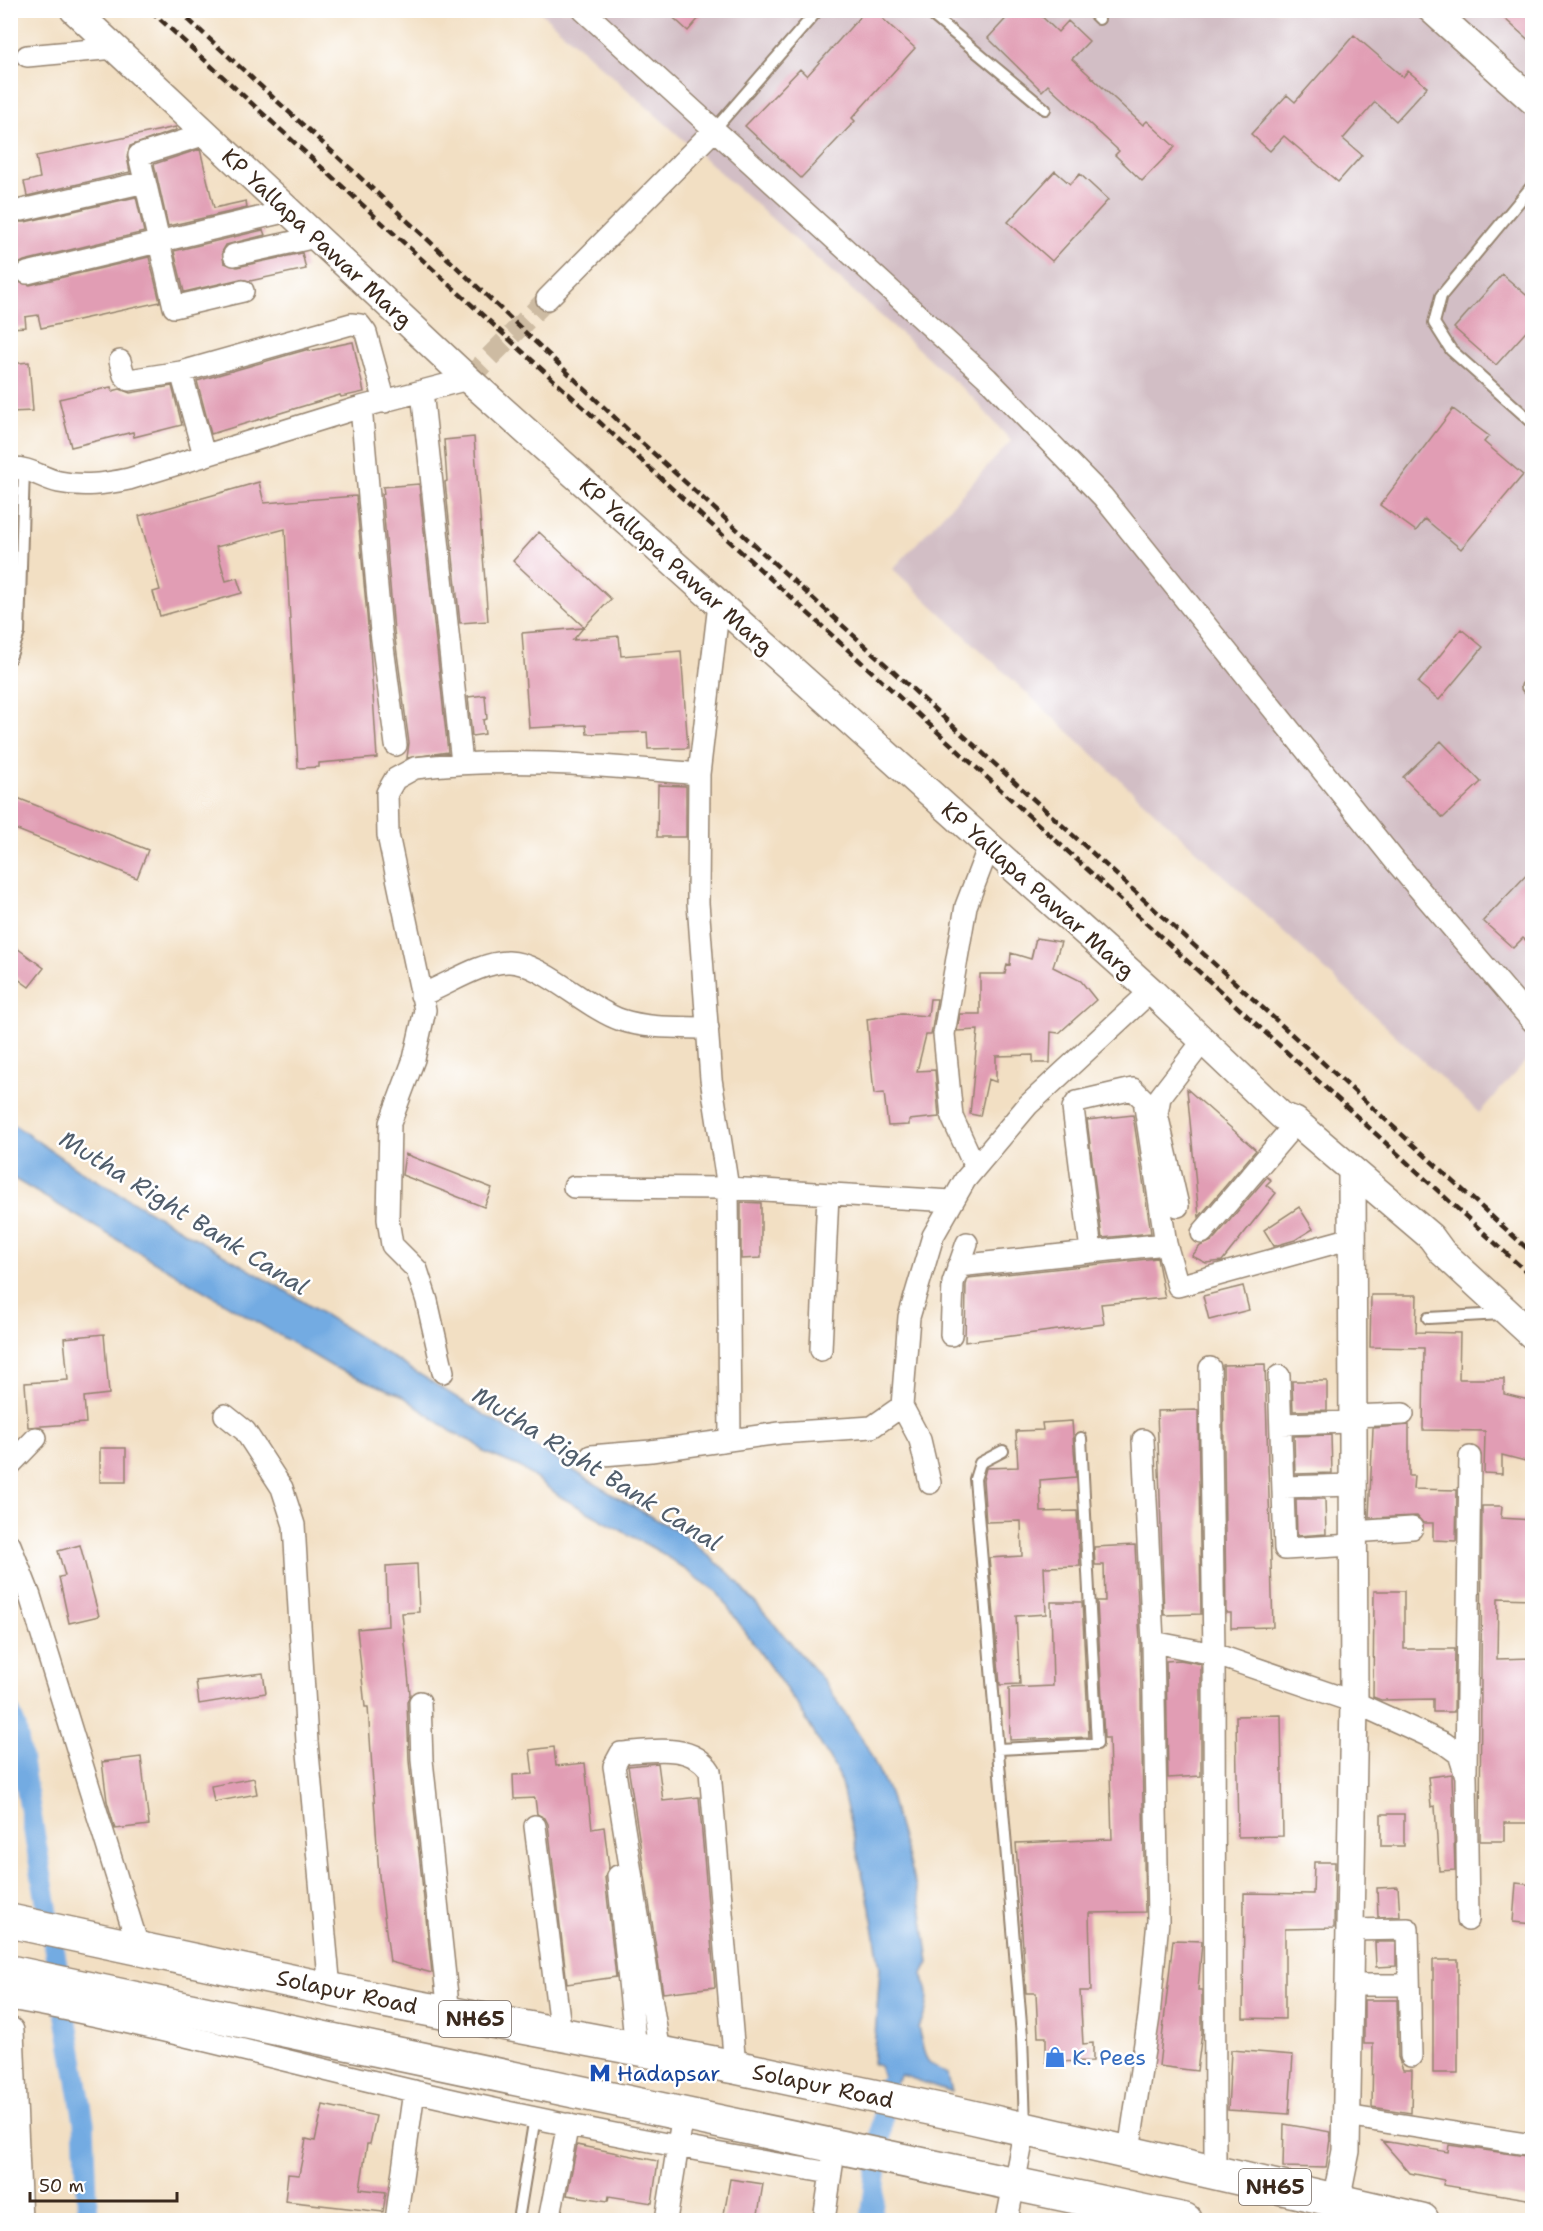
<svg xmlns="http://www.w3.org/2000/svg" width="1543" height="2231" viewBox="0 0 1543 2231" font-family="'Shantell Sans',sans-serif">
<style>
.industrial{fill:#d2bec5}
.water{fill:#73abe2;stroke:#576a80;stroke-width:1.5}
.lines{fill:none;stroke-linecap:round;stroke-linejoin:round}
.canal{stroke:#73abe2;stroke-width:21}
.building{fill:#e19db4}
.minor-tunnel{stroke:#cdbba2;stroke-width:21;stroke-dasharray:21 10;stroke-linecap:butt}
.service-casing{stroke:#968470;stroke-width:14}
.minor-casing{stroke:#968470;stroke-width:24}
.tertiary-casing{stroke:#968470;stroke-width:30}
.trunk-casing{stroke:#968470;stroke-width:36}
.service{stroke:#fff;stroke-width:10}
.minor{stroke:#fff;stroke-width:21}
.tertiary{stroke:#fff;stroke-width:27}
.trunk{stroke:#fff;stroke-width:33}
.rail{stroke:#3b2a1e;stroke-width:4.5;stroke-dasharray:9 4.5;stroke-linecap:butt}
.labels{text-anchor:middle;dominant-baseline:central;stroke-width:5;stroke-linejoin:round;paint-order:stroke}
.shield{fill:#fff;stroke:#766a62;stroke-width:1.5}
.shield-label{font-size:21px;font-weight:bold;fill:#3b2a1e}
.street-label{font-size:22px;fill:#3b2a1e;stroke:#fff}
.shop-label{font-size:22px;fill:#366cbe;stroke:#fff;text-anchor:start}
.transit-label{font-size:22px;fill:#164399;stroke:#fff;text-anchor:start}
.water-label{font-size:24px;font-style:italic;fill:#515e6c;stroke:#fff}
</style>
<rect width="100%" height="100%" fill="#fff"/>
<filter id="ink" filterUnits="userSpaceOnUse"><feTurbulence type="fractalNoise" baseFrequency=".0167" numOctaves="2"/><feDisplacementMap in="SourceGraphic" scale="12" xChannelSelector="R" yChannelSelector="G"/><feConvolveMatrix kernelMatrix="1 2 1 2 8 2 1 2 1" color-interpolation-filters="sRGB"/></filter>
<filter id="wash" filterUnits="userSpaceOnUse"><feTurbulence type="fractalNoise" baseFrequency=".008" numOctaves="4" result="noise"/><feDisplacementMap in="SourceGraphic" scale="24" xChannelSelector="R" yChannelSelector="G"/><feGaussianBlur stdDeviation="1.35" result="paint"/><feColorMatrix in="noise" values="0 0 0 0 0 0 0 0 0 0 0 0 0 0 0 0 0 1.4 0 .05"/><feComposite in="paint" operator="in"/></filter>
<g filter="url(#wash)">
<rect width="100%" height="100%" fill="#f2dfc3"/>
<path class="industrial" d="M539 11H1532V1054L1479 1113 893 569 1011 441 972 397Z"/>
<path class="water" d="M10 1122 79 1170 286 1291 613 1495 684 1535 729 1573 824 1681 867 1747 889 1793 921 1905 929 1963C916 1981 928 1980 928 1995 928 2008 924 2018 918 2028 926 2056 920 2061 948 2074L952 2092 902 2075 894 2084H886L879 2066 873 2064 880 1968 870 1907 839 1775 798 1706 717 1592 660 1552 561 1497 520 1467 484 1452 475 1443 455 1434 401 1395 333 1367 11 1177Z"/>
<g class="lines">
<path class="canal" d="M10 1713 16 1727 84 2122 88 2220
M871 2220 886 2087"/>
</g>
<g id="blocks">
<path class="building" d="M665 10H706L688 31Z
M866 10H873L915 48 852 118 855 121 801 178 745 126 800 69 807 76Z
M1014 10H1035L1058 32 1068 21 1089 41 1072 59 1143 125 1147 121 1175 147 1142 181 1115 155 1119 151 1048 85 1042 91 988 38Z
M1495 10H1533V44Z
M1354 35 1403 77 1408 71 1427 87 1396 121 1375 102 1343 139 1362 155 1338 182 1284 136 1270 151 1251 134 1287 95 1295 102Z
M176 127V130L130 146 127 157 130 172 27 196 24 182 40 178 36 156Z
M200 149 214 208 246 201 247 208 168 226 154 164Z
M1055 171 1070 184 1080 174 1108 200 1052 261 1008 222Z
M136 197 144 232 24 261 18 264 15 275 18 282 30 285 149 257 160 302 41 328 38 315 25 317 26 327 10 328V215L18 222H25Z
M263 230 265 235 226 245 222 252 224 263 237 267 302 253 306 269 250 281 240 279 184 292 174 251Z
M1502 274 1533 301V324L1496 365 1454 328Z
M353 342 364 392 341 397 340 395 211 434 197 381 309 349V351Z
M29 362 33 411 10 412V364Z
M172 386 182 425 134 437 133 432 71 447 59 399 111 387 112 391 120 389 130 393Z
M1453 409 1489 436 1484 442 1523 475 1461 549 1425 519 1416 531 1380 505Z
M474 437 488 621 460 623 445 482 447 481 444 440Z
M259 482 264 503 356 496 370 648 377 758 319 763V767L298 768 285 529 216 547 226 581 237 578 242 593 160 616 153 592 160 590 139 516Z
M419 484 448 752 407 758 409 743 394 631 382 494H384L383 487Z
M539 532 611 599 584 627 513 561Z
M583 628 573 640 619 636 621 656 681 651 688 748 648 749 647 732 587 734 586 725 529 728 522 633Z
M1461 629 1483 647 1439 700 1418 683Z
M485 695 487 719 483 720 485 734 472 736 468 697Z
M1441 741 1481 782 1443 818 1403 777Z
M658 785 686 786V837H657Z
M10 795 148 850 137 878 10 827Z
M1533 868V947L1523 938 1513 948 1483 921Z
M1036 938 1061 942 1053 967 1081 981 1096 1000 1059 1033 1051 1032 1050 1063H1033V1055L996 1056V1082L988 1079 980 1116 970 1114 978 1030 957 1031 960 1014H980V974H1005L1007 964 1010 965 1011 953 1031 959Z
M10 943 44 968 29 987 10 973Z
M930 999H937L931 1035H926L917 1071 935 1070 939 1117 909 1120V1125L888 1126 884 1093 874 1094 867 1019 902 1014 928 1016Z
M1187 1089 1256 1150 1199 1217Z
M1133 1115 1151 1233 1102 1238 1087 1120Z
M405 1154 492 1188 484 1207 402 1175Z
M1267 1177 1271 1180 1266 1185 1276 1193 1222 1261 1206 1263 1192 1256 1200 1246 1212 1241Z
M741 1202 761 1203V1258L741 1259Z
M1299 1207 1313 1229 1295 1240 1274 1246 1264 1230Z
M1157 1258 1165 1298 1101 1304 1104 1324 965 1342 966 1285 968 1278Z
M1243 1286 1249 1310 1209 1320 1203 1296Z
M1371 1295H1417L1416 1332 1460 1333 1459 1379H1504V1394L1533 1401V1463L1502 1455V1474L1484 1473 1485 1431 1423 1430 1424 1348 1370 1347Z
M104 1334 109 1394 84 1397 86 1423 28 1427 25 1383 68 1380 64 1338Z
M1265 1364 1273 1627 1231 1628V1613H1226L1223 1365Z
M1292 1381H1327V1410L1293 1411Z
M1198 1410 1201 1614 1164 1615 1157 1411Z
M1072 1421 1076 1477 1040 1480 1041 1512 1077 1511 1080 1566 1044 1567 1046 1614 1016 1616 1020 1684 1000 1685 989 1558 1022 1556 1021 1521 986 1522 983 1480 986 1468 1018 1467 1016 1431 1043 1430 1042 1423Z
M1409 1425V1476H1414L1413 1489 1457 1490 1456 1541 1433 1540V1523H1423L1417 1516 1369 1518 1373 1428Z
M1331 1435 1332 1473 1295 1474 1294 1436Z
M100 1448H126V1482H100Z
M1296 1499H1325L1326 1534 1297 1536Z
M1482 1506H1502L1501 1518 1533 1520V1599L1498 1598 1497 1659 1533 1658V1823H1504V1841H1480Z
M80 1545 99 1616 69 1623 59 1577 65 1576 58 1551Z
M1135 1545 1140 1642 1145 1912 1089 1913 1091 1991H1080L1083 2044 1093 2043V2061L1046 2062V2037H1038L1036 1993H1026L1016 1843 1112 1839 1109 1738H1104L1097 1601H1105L1104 1565H1095L1094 1547Z
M417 1564 419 1612 402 1613 410 1694 407 1702 409 1761 432 1973 390 1962 379 1876 368 1707H365L357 1629 388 1626 386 1566Z
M1374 1591H1404V1649H1455L1454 1712H1433V1699L1381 1700 1373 1697Z
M1051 1602H1082L1089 1737 1010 1740 1009 1688 1053 1686Z
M1180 1660 1201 1664V1776L1168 1778 1166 1661Z
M263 1673 266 1693 199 1704 196 1681Z
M1281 1715 1283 1836 1238 1837 1236 1716Z
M554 1747 556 1766 585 1763 592 1829 604 1827 609 1867 605 1877 616 1977 567 1984 548 1824 545 1818 537 1814 535 1798 514 1799 513 1775 533 1774 530 1750Z
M141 1757 149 1825 115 1829 107 1801 102 1762Z
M658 1763 663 1801 699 1797 715 1987 663 1993 628 1766Z
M1452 1774 1455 1870 1439 1871 1435 1806 1431 1807 1428 1777Z
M254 1778 257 1794 214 1802 211 1786Z
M1381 1814H1404V1846H1381Z
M1314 1862H1335L1334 1928 1285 1929V2019L1243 2018 1244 1893 1313 1894Z
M1516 1883 1533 1885V1924L1513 1922Z
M1398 1887 1400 1916 1378 1917 1377 1888Z
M1173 1940 1202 1941 1198 1990H1202V2033L1197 2071 1159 2066Z
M1375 1942H1396V1966L1376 1967Z
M1433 1960H1458V2073H1433Z
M1364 2000H1397L1398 2057 1403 2070H1412L1411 2113 1372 2107 1373 2044H1364Z
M1231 2050 1293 2055 1289 2114 1228 2110Z
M323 2105 376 2116 370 2144H367L360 2189 386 2192 383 2212 285 2201 288 2174 299 2175 306 2139 315 2141Z
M1284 2124 1331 2132 1326 2168 1283 2167Z
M1382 2141 1448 2152 1449 2145 1533 2157V2200L1443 2185 1444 2180 1410 2173Z
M577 2145 658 2161 652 2203 609 2196 608 2201 567 2195Z
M730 2179 763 2184 757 2220H723Z"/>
</g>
</g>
<g filter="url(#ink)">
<use href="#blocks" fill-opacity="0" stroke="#968470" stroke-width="1.5"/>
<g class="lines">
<path class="minor-tunnel" d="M468 379 547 299"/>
<defs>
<path id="service" d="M926 10 1045 109
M1090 10 1099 19
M714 130 818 10
M1532 186 1441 296 1434 323 1451 350 1532 422
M10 658 19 633 24 468
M1527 687 1532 692
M1428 1318 1502 1314
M1003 1451 980 1463 975 1479 1022 2036 1025 2125
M998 1749 1097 1744 1081 1438
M518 2220 535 2117"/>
<path id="minor" d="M583 10 987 378 1103 497 1395 861 1532 1021
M27 56 115 48
M206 134 139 155 174 307 243 291
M22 210 145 182
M234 255 316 237
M27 273 288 211
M547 299 714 130
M120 361 124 375 129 380 181 372 351 324 360 325 366 333 385 402
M181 372 204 455
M422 391 462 763
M361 407 381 632 396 745
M10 468C30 467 41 478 59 482 83 487 105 484 129 479L361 407 468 379
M719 604 699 774 698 903 711 1079 728 1188 730 1440
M421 995C448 985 478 963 507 962 539 960 587 1009 621 1020 649 1029 679 1027 708 1028
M975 1167 952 1117 944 1034 966 906 989 846
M574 1187 728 1188 952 1201
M1178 1206 1157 1114 1160 1097 1203 1041
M1202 1233 1289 1131
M1166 1244 1178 1286 1352 1238
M958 1266 1166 1244 1144 1100 1133 1089 1077 1102 1073 1108 1091 1251
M951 1335 953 1283 967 1243
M821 1350 828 1194
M1210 1368 1214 1654 1215 2173
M443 1372 427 1301 417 1270 392 1245 388 1219 390 1123 414 1059 425 1010 388 835 387 793 395 779 415 768C510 756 605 766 699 774
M1279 1376 1285 1549 1353 1545
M225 1415 245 1431 282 1488 294 1525 307 1742 330 1989
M1352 1416 1403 1414
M1281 1424 1352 1422
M591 1456 651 1451 780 1433 872 1427 902 1406
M10 1465 36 1438
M930 1483 920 1440 902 1406 909 1317 933 1236 965 1180 1028 1105 1151 991
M1283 1487 1353 1485
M1353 1532 1412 1528
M10 1545 30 1596 139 1949
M1153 1642 1214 1654 1354 1702 1444 1743 1459 1754 1466 1776 1468 1920
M420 1702 422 1760 449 2014
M1466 1770 1470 1457
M535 1826 561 2035
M618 1876 636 2049
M1350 1930 1408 1929 1411 2056
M1349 1985H1409
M10 1999C146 2023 279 2060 413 2091 551 2123 691 2150 831 2173
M660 2053 614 1766 621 1753C649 1751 692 1742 710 1771L735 2067
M1346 2116 1532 2145
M1129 2151 1149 2016 1158 1921 1153 1642 1143 1440
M396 2220 414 2091
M549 2220 568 2124
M666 2220 683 2114
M824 2220 833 2159
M1007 2220 1025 2128"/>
<path id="tertiary" d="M74 10 468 379 1151 991 1282 1116 1295 1121 1431 1237 1442 1252 1532 1335
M1432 10 1532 100
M10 2031 18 2220
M1336 2201 1346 2151 1354 1702 1352 1172"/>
<path id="trunk" d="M10 1921 384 2001 735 2067 963 2115 1422 2220
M10 1972 1185 2220"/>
</defs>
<use href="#service" class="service-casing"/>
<use href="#minor" class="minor-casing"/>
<use href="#tertiary" class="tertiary-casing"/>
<use href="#trunk" class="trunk-casing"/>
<use href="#service" class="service"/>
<use href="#minor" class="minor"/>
<use href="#tertiary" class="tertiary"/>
<use href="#trunk" class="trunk"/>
<path class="rail" d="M150 10 1532 1277
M178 10 426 238 629 431 1532 1253"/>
</g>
</g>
<defs>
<symbol id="shop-bare" viewBox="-9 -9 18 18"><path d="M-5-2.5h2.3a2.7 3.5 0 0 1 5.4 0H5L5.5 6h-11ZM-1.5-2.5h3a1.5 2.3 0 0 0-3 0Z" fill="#3f7fe0" stroke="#fff" stroke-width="2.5" paint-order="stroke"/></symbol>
<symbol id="metro-bare" viewBox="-9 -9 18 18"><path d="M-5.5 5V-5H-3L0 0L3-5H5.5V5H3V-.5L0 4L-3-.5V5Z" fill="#1a4fb4" stroke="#fff" stroke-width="2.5" paint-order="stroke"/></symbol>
</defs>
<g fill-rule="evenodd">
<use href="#shop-bare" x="1040" y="2042" width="30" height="30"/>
<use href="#metro-bare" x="585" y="2058" width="30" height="30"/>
</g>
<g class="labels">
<g class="shield">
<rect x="439" y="2001" width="72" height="36" rx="4.5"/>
<rect x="1239" y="2169" width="72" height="36" rx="4.5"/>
</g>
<g class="shield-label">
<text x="475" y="2019">NH65</text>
<text x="1275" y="2187">NH65</text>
</g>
<g class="street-label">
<text transform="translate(317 238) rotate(43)">KP Yallapa Pawar Marg</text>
<text transform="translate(676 566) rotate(42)">KP Yallapa Pawar Marg</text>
<text transform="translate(1038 890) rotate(42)">KP Yallapa Pawar Marg</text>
<text transform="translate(347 1992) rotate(12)">Solapur Road</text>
<text transform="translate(823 2086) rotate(12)">Solapur Road</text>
</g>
<g class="shop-label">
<text x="1072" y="2057">K. Pees</text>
</g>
<g class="transit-label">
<text x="617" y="2073">Hadapsar</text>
</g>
<g class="water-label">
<text transform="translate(184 1213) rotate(32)">Mutha Right Bank Canal</text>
<text transform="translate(597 1469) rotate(32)">Mutha Right Bank Canal</text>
</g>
</g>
<rect width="1543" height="2231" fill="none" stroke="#fff" stroke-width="36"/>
<path d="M30 2192v9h147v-9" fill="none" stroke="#3b2a1e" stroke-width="3"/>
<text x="39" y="2192" font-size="18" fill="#3b2a1e" stroke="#ffffff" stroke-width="4.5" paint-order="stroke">50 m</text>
</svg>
